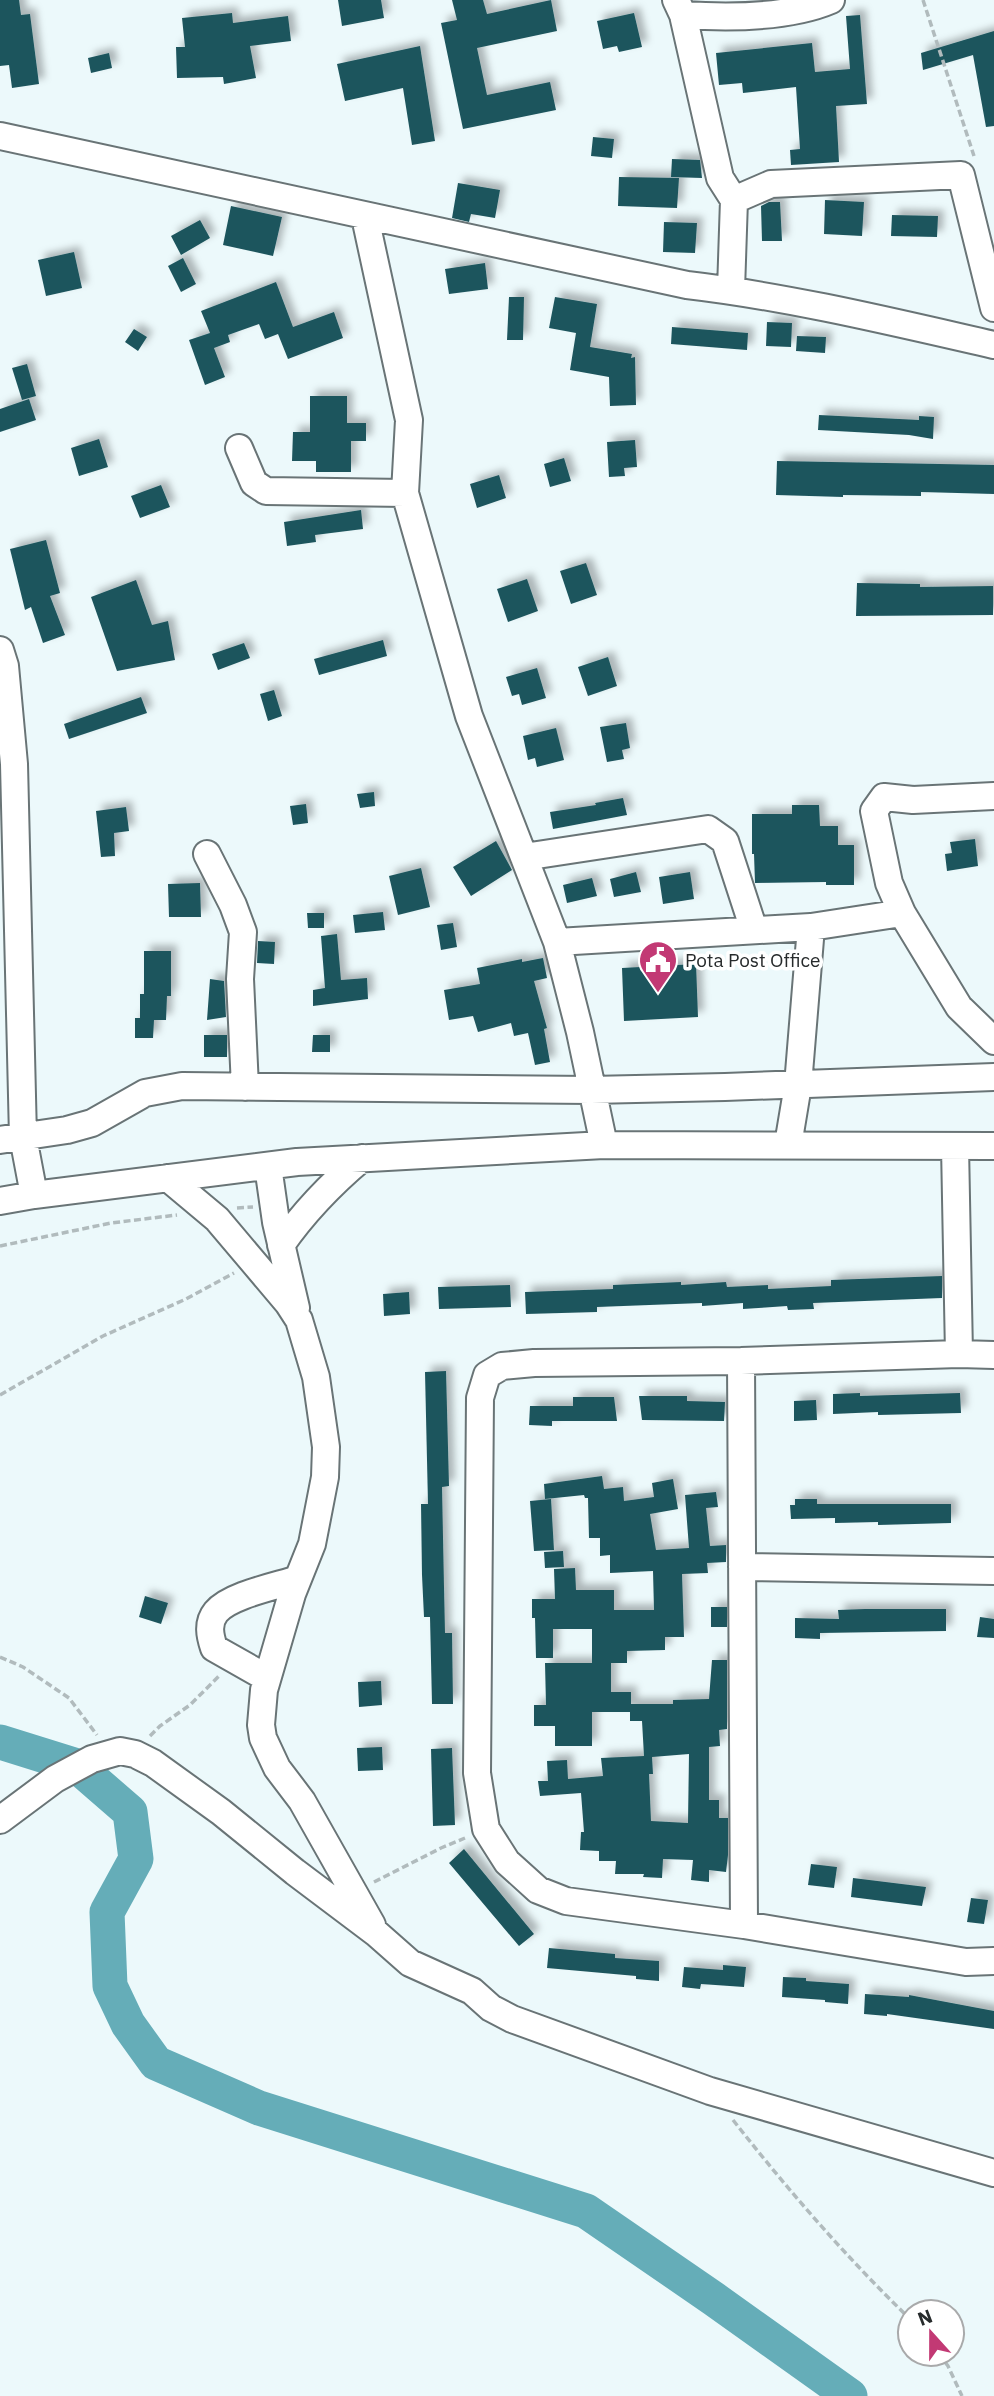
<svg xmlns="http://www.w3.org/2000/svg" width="994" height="2396" viewBox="0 0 994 2396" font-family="'IBM Plex Sans',sans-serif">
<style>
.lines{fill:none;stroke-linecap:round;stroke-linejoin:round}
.river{stroke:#65adb8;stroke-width:35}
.building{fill:#1d555d;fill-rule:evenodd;filter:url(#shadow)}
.minor-casing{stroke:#697476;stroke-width:30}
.path{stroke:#b1bbbd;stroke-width:3.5;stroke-dasharray:7 3.5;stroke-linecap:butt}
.minor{stroke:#fff;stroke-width:26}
.labels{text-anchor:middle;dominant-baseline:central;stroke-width:7;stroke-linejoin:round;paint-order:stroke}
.poi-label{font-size:19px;fill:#272b2c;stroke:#fff;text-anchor:start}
</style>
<defs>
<filter id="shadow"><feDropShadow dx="6" dy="-6" stdDeviation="3.5" flood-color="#0004"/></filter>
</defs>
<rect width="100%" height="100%" fill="#ecf9fb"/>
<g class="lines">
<path class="river" d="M0 1742 77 1766 130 1812 136 1859 107 1912 110 1986 128 2024 156 2063 259 2108 586 2211 714 2299 850 2396"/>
</g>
<path class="building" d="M0 0H19L21 15 30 14 39 84 12 88 9 65 0 66Z
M338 0H381L384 18 342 26Z
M452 0H483L487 14 551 0 557 31 477 48 487 95 550 82 556 110 463 129 441 23 457 20Z
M232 13 233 23 288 16 291 41 250 46 256 78 224 84 223 77 177 78 176 47H185L182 18Z
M634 13 642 47 619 52 617 46 603 49 597 21Z
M860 15 867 104 836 106 839 162 791 165 790 150 800 149 796 87 743 93 742 83 719 85 716 53 812 43 815 72 850 69 846 16Z
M994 31V126L986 127 973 55 923 70 921 53Z
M420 46 435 141 412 145 403 88 345 101 337 64Z
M109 53 112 68 91 73 88 58Z
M593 137 614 139 612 158 591 156Z
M672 159 700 160 702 178 671 177Z
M619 177 679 178 677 208 618 206Z
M458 183 500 190 495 218 471 214 469 222 452 218Z
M825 200 864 202 862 236 824 234Z
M769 202H780L782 241H762L761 206Z
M231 206 282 217 273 256 223 245Z
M892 215 938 216 937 237 891 236Z
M200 220 210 238 181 255 171 236Z
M664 222 697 223 695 253 663 252Z
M74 252 82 288 46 296 38 260Z
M183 258 196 284 181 292 168 266Z
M485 263 488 289 449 294 445 269Z
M276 282 293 327 334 312 343 338 288 359 278 334 265 339 259 324 228 335 230 342 214 348 225 377 205 385 189 340 210 333 201 311Z
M509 297H524L523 340H507Z
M555 297 597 304 590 347 632 354 631 358 635 357 636 405 610 406 609 377 570 370 576 333 549 328Z
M767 322 792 323 791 347 766 346Z
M672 327 748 333 747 350 671 344Z
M134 329 147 337 138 351 125 342Z
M797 336 826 337 825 353 796 351Z
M27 364 36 396 22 400 12 368Z
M310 396H347V423H366V441H351V472H316V461H292L293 432H310Z
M29 399 36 420 0 432V409Z
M819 415 919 420V416L934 417 933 439 909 435 818 430Z
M99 439 108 467 79 476 71 448Z
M635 440 637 467 624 468 625 476 609 477 607 442Z
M564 458 571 481 550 487 544 464Z
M777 461 994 465V494L921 492V496L843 495V497L776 495Z
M499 475 506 498 477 508 470 484Z
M161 485 170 507 140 518 131 496Z
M361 510 363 529 315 535 316 542 287 546 284 522Z
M46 540 60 593 50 596 65 635 43 643 31 607 25 610 10 549Z
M586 563 597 595 571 604 560 571Z
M527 579 538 611 508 622 497 589Z
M136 580 152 625 168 621 175 660 117 671 91 597Z
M857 583 920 584V587L993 586V615L856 616Z
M383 640 387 656 319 675 314 659Z
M244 643 250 658 218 670 212 654Z
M608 657 617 686 588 696 578 667Z
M537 668 546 698 522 705 519 694 512 696 506 677Z
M274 690 282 716 268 721 260 694Z
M141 697 147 713 69 739 64 724Z
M626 723 630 748 622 750 624 759 607 762 600 727Z
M556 728 564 760 537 767 535 758 528 760 523 736Z
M374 792 375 806 360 808 357 794Z
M623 798 627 815 553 829 550 812 596 805 595 803Z
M306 804 308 823 293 825 290 806Z
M792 805H819L820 826H838V845H854V885H826V882L755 883 754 854H752V814H792Z
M126 807 129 831 114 833 115 856 101 857 96 811Z
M975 839 978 866 947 871 945 854 952 853 950 842Z
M496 841 512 870 471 896 453 867Z
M421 868 430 907 398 915 389 876Z
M636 872 641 892 614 897 610 879Z
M690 872 694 899 663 904 659 877Z
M592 878 597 896 567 903 563 885Z
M200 883 201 917H169L168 884Z
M383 912 385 930 355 933 353 915Z
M307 913H324V928H308Z
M453 923 457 947 441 950 437 925Z
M337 934 341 980 367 978 368 999 313 1006V990L325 988 321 936Z
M258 941 275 942 274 964 257 963Z
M144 951H171V996H167L166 1020H154L153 1038H135V1018H140V994H144Z
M543 958 547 978 534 981 547 1028 544 1029 550 1062 535 1065 528 1033 514 1036 511 1023 478 1032 473 1016 449 1020 444 990 480 984 477 968 522 959V962Z
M696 964 698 1017 624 1021 622 968Z
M210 979 224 981 226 1017 207 1020Z
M204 1035H227V1057H204Z
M313 1035H330V1052H312Z
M942 1276V1298L813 1303 814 1309 788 1310 787 1306 743 1309V1303L702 1306V1303L597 1307V1312L526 1314 525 1292 613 1289V1285L681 1282V1285L726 1282 727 1287 768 1285V1289L831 1286V1280Z
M510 1285 511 1307 439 1309 438 1287Z
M409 1292 410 1314 384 1316 383 1294Z
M446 1371 449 1486 442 1487 444 1587 445 1633H452L453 1704H432L430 1617H424L422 1575 421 1504H428L425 1372Z
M860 1393V1396L960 1393 961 1413 878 1415V1412L833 1414V1394Z
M639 1396H687V1401L725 1402 724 1421 642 1420Z
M573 1397H614L617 1421H552V1426L529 1425 530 1406H573Z
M816 1400 817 1420 794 1421V1401Z
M602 1476 604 1489 623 1487 624 1501 654 1497 652 1483 673 1479 678 1509 650 1514 656 1550 689 1548 685 1495 716 1492 718 1507 706 1508 710 1546 726 1545V1562L707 1563 708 1573 682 1574 684 1637H665V1650L627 1651V1663H611V1692H631V1704H673V1700L709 1699 712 1660H727V1729L719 1730 720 1746 709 1747V1800H719V1818H728V1855L726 1872 709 1870V1882L691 1880 693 1860 663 1859 662 1878 643 1877 644 1874H615L616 1861H599V1851L580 1850 581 1832H584L581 1793 540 1796 538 1781H548L547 1761 567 1760 568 1779 603 1776 601 1758 644 1756 642 1721H630V1712H592V1746H555V1726H534V1705H546L545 1663H592V1629H553V1658H536L535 1618H532V1599H555L554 1569 575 1568 576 1590H614V1610H654L653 1571 610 1573V1555L600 1556V1538H589L588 1498H585L584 1495 545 1499 544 1484ZM689 1754 688 1823 651 1821 649 1774H653L652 1757Z
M551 1499 554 1550 534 1551 530 1501Z
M795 1499H817V1504H951V1523L878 1525V1522L835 1523V1518L791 1519 790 1505H795Z
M563 1551 564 1567 545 1568 544 1552Z
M145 1596 168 1603 161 1624 139 1617Z
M711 1607H727V1627H711Z
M865 1609H946V1631L820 1633V1639L795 1638V1618L839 1619 838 1610Z
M980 1617 994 1619V1638L977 1637Z
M381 1681 382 1705 359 1707 358 1682Z
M382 1747 383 1770 358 1771 357 1748Z
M452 1748 455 1825 433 1826 431 1749Z
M464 1849 534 1934 519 1946 449 1863Z
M811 1864 837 1867 834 1888 808 1885Z
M853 1878 926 1887 922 1906 851 1897Z
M971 1898 988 1900 984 1924 967 1922Z
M549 1948 615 1954V1958L659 1961V1981L636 1979V1976L547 1968Z
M723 1965 746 1967 744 1987 701 1984 700 1989 682 1987 684 1967 723 1970Z
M783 1977 806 1978V1981L849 1984 848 2004 825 2002V2000L782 1997Z
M865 1994 909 1997V1995L994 2011V2029L887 2014V2016L864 2014Z"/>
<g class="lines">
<defs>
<path id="minor" d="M676 0 683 15 720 178 734 200 731 290
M683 15C729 18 789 18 831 0
M0 136 687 285C790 297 893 322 994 345
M734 200 771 184 961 175 994 308
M365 217 409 420 405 493 469 716 557 942 580 1032 604 1145
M239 448 254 483 266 491 405 493
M0 650 5 666 14 764 23 1137 34 1195
M207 854 233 905 243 932 240 979 245 1087
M524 857 708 829 725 841 754 930
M902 913 959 1007 994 1041
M557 942 811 927 902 913 889 883 874 811 884 797 913 800 994 796
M0 1140 67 1130 92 1123 145 1093 182 1086 591 1090 725 1087 994 1077
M788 1145 798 1085 811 927
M955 1146 959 1354
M268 1166 276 1222 296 1308
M168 1178 217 1219 288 1303 299 1320 316 1377 326 1447 325 1477 312 1544 292 1594 264 1690 261 1725 263 1738 277 1768 302 1801 372 1925
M0 1201 34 1195 297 1162 604 1145 994 1146
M281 1245C304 1212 331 1184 362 1158
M994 1355 959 1354 741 1361 534 1363 502 1366 487 1375 480 1398 477 1773 486 1829 507 1862 538 1890 566 1901 744 1925 966 1962 994 1961
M741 1361 744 1925
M742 1567 994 1571
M267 1678 214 1648C210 1636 207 1623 216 1612 230 1595 277 1586 298 1579
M0 1820 55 1779 92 1759 120 1751 135 1754 153 1763 221 1812 295 1872 376 1933 410 1963 472 1991 491 2008 512 2019 710 2091 994 2173"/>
</defs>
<use href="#minor" class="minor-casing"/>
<path class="path" d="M923 0 974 156
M237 1208 253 1207
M0 1246 111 1223 177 1215
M0 1395 103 1336 186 1299 234 1273
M0 1657 23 1667 69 1698 97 1735
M150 1736 160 1726 190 1705 220 1675
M374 1882 441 1848 465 1838
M733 2120C788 2190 846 2257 910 2319
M939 2354 948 2366 962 2396"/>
<use href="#minor" class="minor"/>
</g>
<defs>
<symbol id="civic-pin" viewBox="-11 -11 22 30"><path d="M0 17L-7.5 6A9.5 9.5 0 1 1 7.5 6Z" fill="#c23974" stroke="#fff"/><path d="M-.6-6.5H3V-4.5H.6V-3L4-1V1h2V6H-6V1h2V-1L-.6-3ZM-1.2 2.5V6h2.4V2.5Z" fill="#fff"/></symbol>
</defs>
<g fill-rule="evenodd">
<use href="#civic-pin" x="636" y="938" width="44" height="60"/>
</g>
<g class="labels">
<g class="poi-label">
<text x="685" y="960">Pota Post Office</text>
</g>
</g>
<g transform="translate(931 2333) rotate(339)"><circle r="33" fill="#ffffff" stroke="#a9aaab" stroke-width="2"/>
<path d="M0-5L12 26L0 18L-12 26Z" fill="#c23974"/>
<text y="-10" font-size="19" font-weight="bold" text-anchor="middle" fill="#272b2c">N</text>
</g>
</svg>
